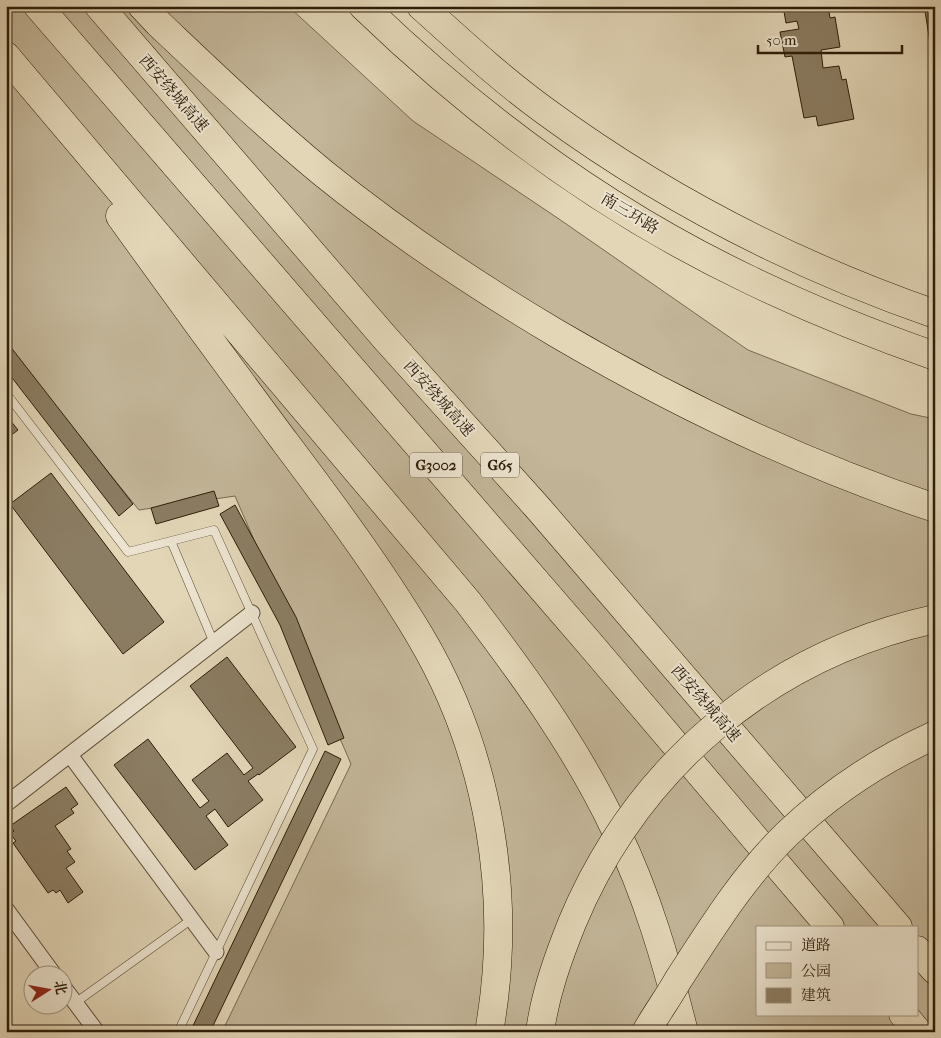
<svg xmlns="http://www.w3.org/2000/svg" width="941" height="1038" viewBox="0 0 941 1038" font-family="'IM FELL French Canon','Noto Serif SC',serif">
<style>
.green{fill:#c3b699;stroke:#786950;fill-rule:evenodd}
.building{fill:#8b7d63;stroke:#2d1c08}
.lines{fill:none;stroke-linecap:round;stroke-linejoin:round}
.lane-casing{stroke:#5a4a34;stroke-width:9}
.street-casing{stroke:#5a4a34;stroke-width:17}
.highway-casing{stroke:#2d1c08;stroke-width:29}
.lane{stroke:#ece4d0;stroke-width:8}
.street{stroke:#ece4d0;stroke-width:15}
.highway{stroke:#e2d6b7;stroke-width:28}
.highway-bridge-casing{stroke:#2d1c08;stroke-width:29;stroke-linecap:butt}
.highway-bridge{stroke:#e2d6b7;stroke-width:28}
.labels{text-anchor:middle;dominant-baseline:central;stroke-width:4;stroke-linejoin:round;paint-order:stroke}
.shield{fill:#ece4d0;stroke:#665844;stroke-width:1}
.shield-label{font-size:15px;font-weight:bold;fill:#2d1c08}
.street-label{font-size:16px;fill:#2d1c08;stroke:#ece4d0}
</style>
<rect width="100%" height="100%" fill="#e2d6b7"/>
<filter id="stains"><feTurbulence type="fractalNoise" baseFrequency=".004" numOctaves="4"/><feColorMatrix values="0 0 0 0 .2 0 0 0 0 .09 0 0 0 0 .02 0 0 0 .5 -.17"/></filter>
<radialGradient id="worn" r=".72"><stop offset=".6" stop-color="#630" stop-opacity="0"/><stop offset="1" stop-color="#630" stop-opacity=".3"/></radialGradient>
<path class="green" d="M6 6H288L413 121 559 219 748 350 911 414 935 419V1032H222L351 764 235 496 139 510 6 346ZM757 927H917V1014H757Z"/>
<path class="building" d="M783 6H828L830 18 835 17 840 47 821 50 823 68 839 66 842 80 846 79 854 119 818 126 816 116 804 118 792 56 785 57 780 32 799 29 797 21 786 23Z
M929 6H935V42L933 43H930L925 11 930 10Z
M6 341 133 504 119 516 6 370Z
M6 415 18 430 6 439Z
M51 473 164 622 123 654 10 504Z
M214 491 219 506 156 524 151 508Z
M235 505 296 617 344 738 328 745 280 625 220 514Z
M227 657 296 747 259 775 258 774 248 781 263 800 228 827 215 809 206 816 228 845 195 870 114 765 148 739 200 808 209 801 192 780 227 753 244 775 253 768 190 686Z
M325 751 341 759 210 1032H190Z
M66 787 78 804 71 809 74 813 55 826 71 849 67 851 75 862 66 868 83 892 68 903 60 890 56 893 53 890 48 893 13 843 16 841 10 834 14 831 10 826Z"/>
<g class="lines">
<defs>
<path id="lane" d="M6 393 128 552 214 530 313 749 178 1032
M171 541 214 643
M75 1003 192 919"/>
<path id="street" d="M70 755 216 952
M6 804 252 613
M6 909 55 976
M62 985 97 1032"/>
<path id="highway" d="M38 6 590 644 830 927
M99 6 386 339 538 508 898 927
M142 6 158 23C212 74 266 126 323 173 396 232 475 285 556 333 677 404 802 464 935 508
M363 6C477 116 607 212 750 280 810 309 872 334 935 356
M421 6C461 42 501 79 545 111 665 199 794 265 935 314
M6 56 468 602C523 674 577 748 616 831 647 894 667 964 684 1032
M120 216C173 290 227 364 282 438 330 502 379 567 420 636 490 754 513 898 489 1032
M917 950 935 970
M903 1014 918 1032"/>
</defs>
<use href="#lane" class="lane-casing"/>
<use href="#street" class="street-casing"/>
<use href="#highway" class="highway-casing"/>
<use href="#lane" class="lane"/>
<use href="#street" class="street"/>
<use href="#highway" class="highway"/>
<defs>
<path id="highway-bridge" d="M540 1032C545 994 558 958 572 923 637 767 769 655 935 619
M646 1032C656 1014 668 998 678 980 711 929 743 877 787 834 830 793 880 760 935 735"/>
</defs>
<use href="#highway-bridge" class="highway-bridge-casing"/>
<use href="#highway-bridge" class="highway-bridge"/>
</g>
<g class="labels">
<g class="shield">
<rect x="410" y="452.5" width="52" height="25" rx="4"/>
<rect x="481" y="452.5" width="38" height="25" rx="4"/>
</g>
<g class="shield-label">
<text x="436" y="465">G3002</text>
<text x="500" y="465">G65</text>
</g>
<g class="street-label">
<text transform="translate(174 93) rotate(49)">西安绕城高速</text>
<text transform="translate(630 213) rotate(31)">南三环路</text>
<text transform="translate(439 398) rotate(48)">西安绕城高速</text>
<text transform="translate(706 703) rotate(49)">西安绕城高速</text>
</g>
</g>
<rect width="941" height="1038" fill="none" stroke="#e2d6b7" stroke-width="25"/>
<rect x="8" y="8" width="926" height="1023" fill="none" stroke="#2d1c08" stroke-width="2.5"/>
<rect x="12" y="12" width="916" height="1013" fill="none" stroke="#2d1c08"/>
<rect x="756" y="926" width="162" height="90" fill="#ece4d0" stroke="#a09480"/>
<rect x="766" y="942" width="25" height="8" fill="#ece4d0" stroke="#a09480"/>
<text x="801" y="950" font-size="15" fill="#2d1c08">道路</text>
<rect x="766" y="963" width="25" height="15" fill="#c3b699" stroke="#a09480"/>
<text x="801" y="976" font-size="15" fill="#2d1c08">公园</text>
<rect x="766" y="988" width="25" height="15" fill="#8b7d63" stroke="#a09480"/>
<text x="801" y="1000" font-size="15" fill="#2d1c08">建筑</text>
<g transform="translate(48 990) rotate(79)"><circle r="24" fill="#ece4d0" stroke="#a09480"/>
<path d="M0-4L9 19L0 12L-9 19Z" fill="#8f2418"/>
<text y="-8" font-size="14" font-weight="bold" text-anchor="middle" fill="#2d1c08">北</text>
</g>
<path d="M758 45v8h144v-8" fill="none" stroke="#2d1c08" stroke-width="2.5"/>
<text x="766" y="45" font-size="15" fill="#2d1c08" stroke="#ece4d0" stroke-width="4" paint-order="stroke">50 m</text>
<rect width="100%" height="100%" filter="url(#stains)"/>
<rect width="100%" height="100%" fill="url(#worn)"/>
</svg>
